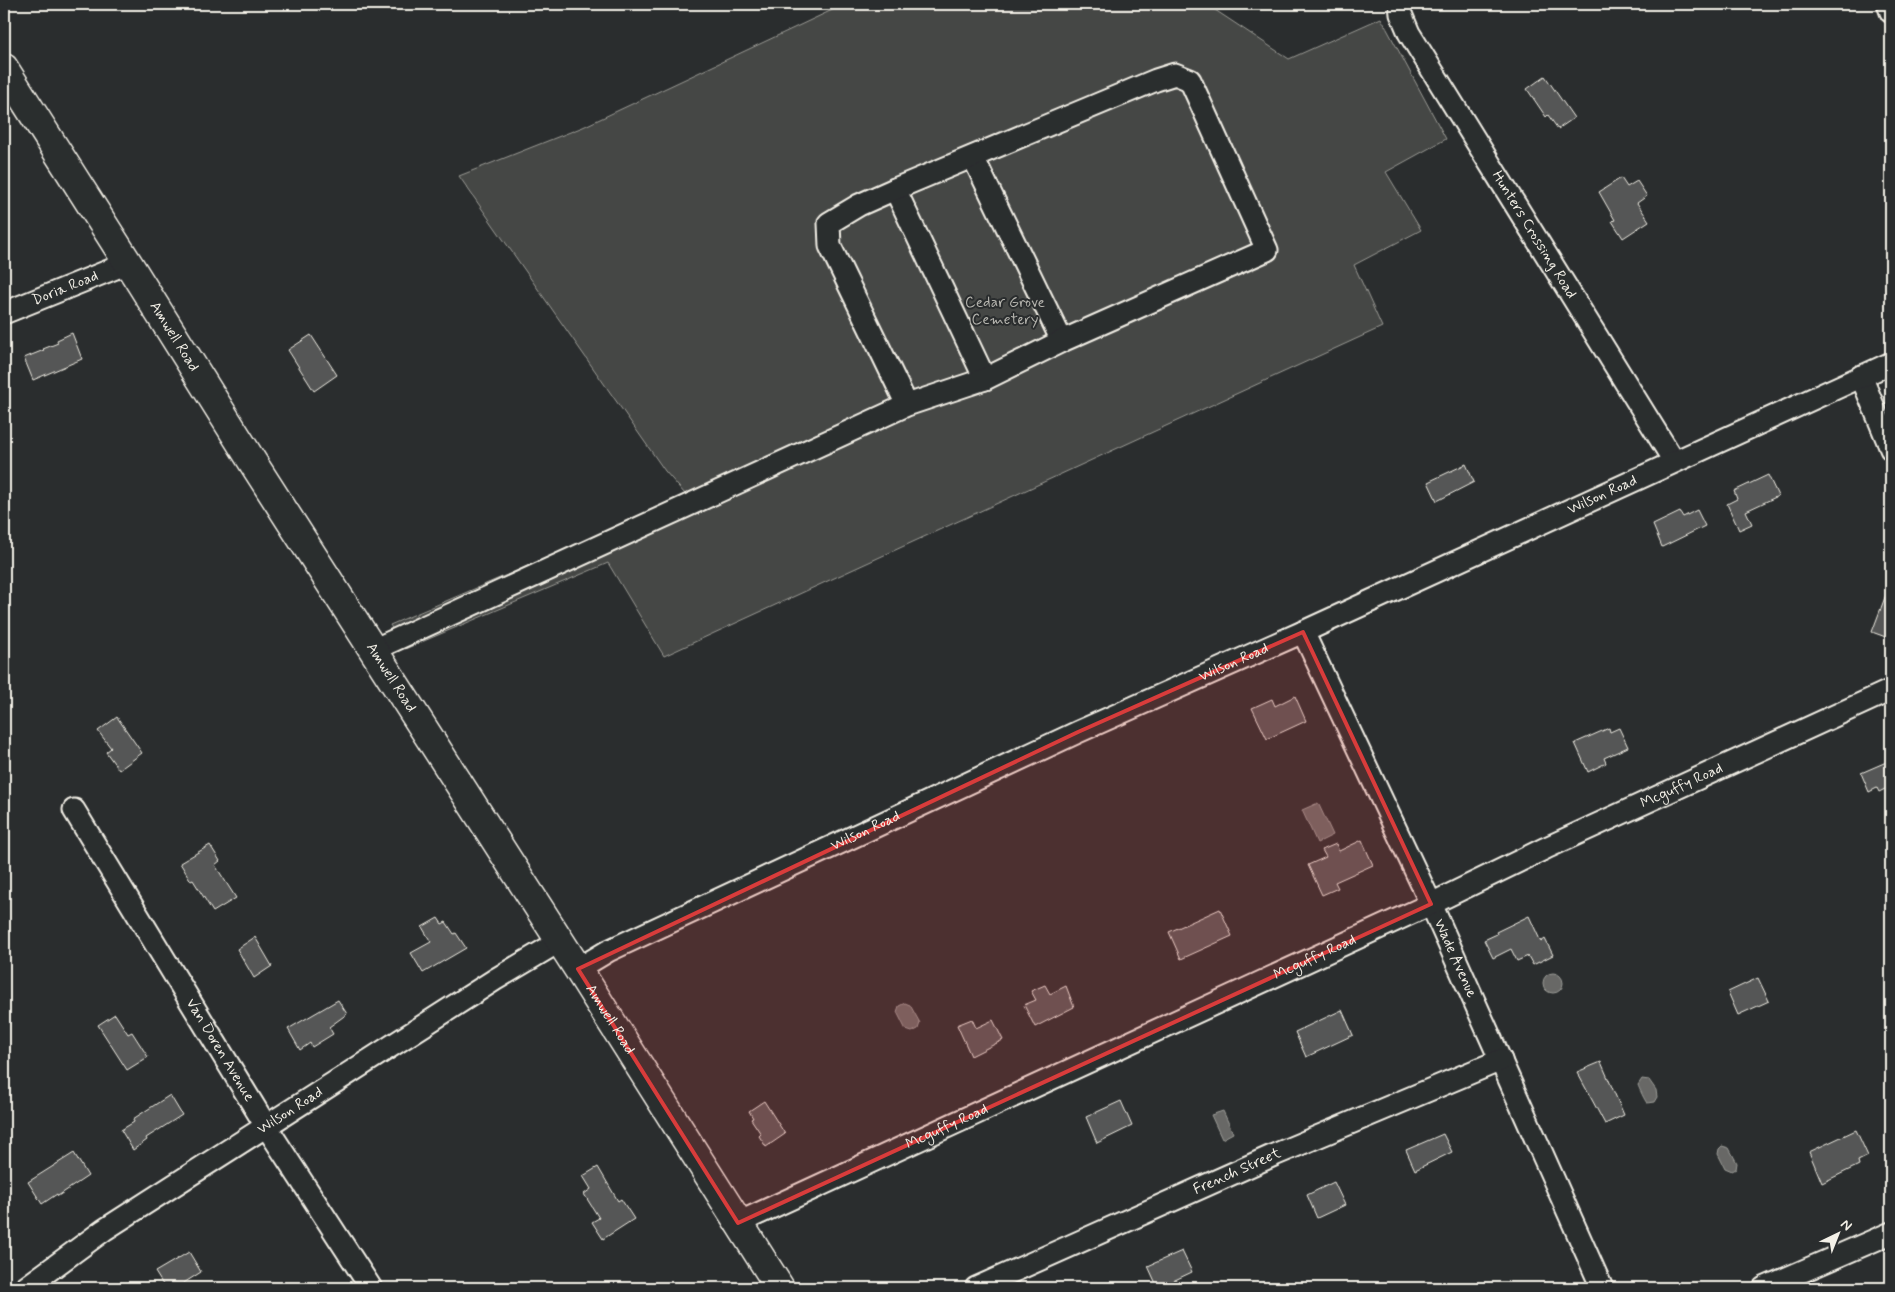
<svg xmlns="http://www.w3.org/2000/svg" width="1895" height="1292" viewBox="0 0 1895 1292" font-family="Mynerve,sans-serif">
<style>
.green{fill:#444645;stroke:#9c9c96}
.water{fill:#676866;stroke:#9f9f9a}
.building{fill:#555756;stroke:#f4f1e8}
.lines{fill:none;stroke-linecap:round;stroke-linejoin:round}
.minor-casing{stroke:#f4f1e8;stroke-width:25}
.major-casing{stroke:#f4f1e8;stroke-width:31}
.minor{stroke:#2a2d2e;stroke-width:21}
.major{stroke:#2a2d2e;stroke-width:28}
.marked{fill:#d93c3b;fill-opacity:0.2;stroke:#d93c3b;stroke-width:4;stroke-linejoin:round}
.labels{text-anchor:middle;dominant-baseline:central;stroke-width:4;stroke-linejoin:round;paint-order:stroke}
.street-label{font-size:15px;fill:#f4f1e8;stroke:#2a2d2e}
.park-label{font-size:15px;fill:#b6b5af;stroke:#2a2d2e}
</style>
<rect width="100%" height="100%" fill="#2a2d2e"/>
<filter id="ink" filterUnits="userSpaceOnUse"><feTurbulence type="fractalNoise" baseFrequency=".02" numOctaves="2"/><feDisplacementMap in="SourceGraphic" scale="10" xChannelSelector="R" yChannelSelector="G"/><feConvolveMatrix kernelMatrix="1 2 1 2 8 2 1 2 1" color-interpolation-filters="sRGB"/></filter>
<g filter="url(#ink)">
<path class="green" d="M845 4H1206L1289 59 1381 18 1446 139 1386 172 1421 230 1354 265 1382 327 664 656 608 563 405 649 390 625 607 532 685 494 665 471 459 176 583 127Z"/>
<path class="water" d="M1318 803 1333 835 1317 843 1302 810Z
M1543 983a10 10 0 1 1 20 0a10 10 0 1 1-20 0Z
M905 1003 910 1005 920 1023 918 1029 912 1032 906 1030 897 1012 899 1006Z
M1642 1079 1649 1080 1656 1090 1657 1097 1654 1102 1647 1103C1645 1101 1639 1088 1638 1085Z
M1223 1111 1233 1133 1222 1139 1211 1115Z
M1722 1146 1729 1148 1737 1163 1736 1169 1732 1171 1725 1168 1718 1154 1719 1149Z"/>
<path class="building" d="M1545 76 1574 118 1558 129 1548 115 1546 117 1527 89Z
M1621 178 1627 187 1637 181 1647 196 1637 203 1649 221 1623 238 1612 221 1615 220 1599 192Z
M72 333 82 359 33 380 24 358 44 350 43 349 58 343 57 340Z
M311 335 337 375 314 391 288 350Z
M1466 464 1474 482 1437 501 1428 482Z
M1768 475 1778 496 1746 511 1752 524 1739 530 1727 504 1737 499 1734 491Z
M1697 510 1705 526 1662 547 1653 525 1680 512 1683 517Z
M1890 584H1891V639L1872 632Z
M1295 696 1306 721 1267 739 1252 708 1272 699 1275 706Z
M117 717 142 753 119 770 106 752 111 748 98 731Z
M1609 728 1610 732 1619 728 1628 747 1604 758 1606 763 1588 772 1575 743Z
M1891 760V786L1879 792 1877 788 1869 792 1861 773Z
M1362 840 1373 865 1335 882 1338 888 1322 895 1308 865 1326 857 1322 850 1336 844 1339 851Z
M210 845 220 861 215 865 236 898 213 912 193 880 191 881 180 863Z
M1220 909 1232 936 1181 959 1169 932Z
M1529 916 1541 942 1545 939 1553 955 1533 965 1528 956 1517 961 1511 949 1493 958 1484 940 1497 934 1496 932Z
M438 918 442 924 446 922 454 934 456 933 466 948 423 973 411 953 431 942 422 927Z
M255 937 272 966 254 978 237 949Z
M1758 978 1769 1001 1738 1015 1728 992Z
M1045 985 1050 994 1066 986 1074 1007 1035 1027 1024 1005 1036 1000 1031 991Z
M338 1000 347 1014 329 1027 333 1034 312 1047 310 1043 300 1050 288 1029Z
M1342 1010 1353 1035 1306 1057 1295 1032Z
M115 1014 128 1034 132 1032 148 1057 127 1070 98 1025Z
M972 1019 976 1028 993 1020 1003 1040 971 1056 957 1025Z
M1601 1062 1624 1115 1605 1124 1577 1072Z
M170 1095 182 1115 146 1138 147 1140 133 1150 121 1130 134 1122 133 1119Z
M764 1101 785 1134 766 1147 759 1136 761 1134 751 1119 753 1118 749 1111Z
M1121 1101 1132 1126 1097 1143 1086 1117Z
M1856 1130 1868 1156 1858 1161 1859 1165 1822 1183 1809 1152Z
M1443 1134 1452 1152 1415 1170 1406 1150Z
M74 1153 88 1176 58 1196 57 1194 42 1204 28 1182Z
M598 1167 618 1201 621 1199 634 1219 603 1239 592 1222 599 1218 584 1194 591 1189 583 1176Z
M1334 1182 1345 1205 1317 1218 1307 1195Z
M1182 1251 1192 1272 1158 1288 1148 1266Z
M189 1252 201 1272 176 1288H165L155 1272Z"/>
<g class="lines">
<defs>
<g id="minor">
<path id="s1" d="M1400 4 1401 14 1409 33 1674 461"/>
<path d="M1888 4 1891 12"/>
<path d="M973 157 1062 341"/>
<path d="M895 189 985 379"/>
<path id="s2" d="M4 313 128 263"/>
<path d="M1861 376 1891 449"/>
<path id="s3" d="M1303 632 1431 904 1602 1288"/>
<path d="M373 650 907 405 985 379 1062 341 1267 250 1190 80 1175 74 1156 80 895 189 859 205 829 223 830 246 907 405"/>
<path id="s4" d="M74 810 266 1126 371 1288"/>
<path id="s5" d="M578 969 608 951 1078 732 1303 632 1891 363"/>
<path id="s6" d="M738 1223 1431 904 1546 848 1891 690"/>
<path id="s7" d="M25 1288 104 1230 496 979 560 941"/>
<path id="s8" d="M976 1288 1274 1155 1501 1060"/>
<path d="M1764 1288 1891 1233"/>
</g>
<g id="major">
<path id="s9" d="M4 68 128 263 257 469 578 969 780 1288"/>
</g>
</defs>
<use href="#minor" class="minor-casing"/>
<use href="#major" class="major-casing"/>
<use href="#minor" class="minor"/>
<use href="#major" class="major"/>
</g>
</g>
<path class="marked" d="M1303 632 1431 904 738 1223 578 969 1078 732Z"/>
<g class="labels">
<g class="street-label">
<text stroke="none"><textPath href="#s1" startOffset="268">Hunters Crossing Road</textPath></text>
<text stroke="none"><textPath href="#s2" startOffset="66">Doria Road</textPath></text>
<text stroke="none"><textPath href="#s9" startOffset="318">Amwell Road</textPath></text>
<text stroke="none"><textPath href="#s5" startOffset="1129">Wilson Road</textPath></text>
<text stroke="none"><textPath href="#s5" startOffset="724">Wilson Road</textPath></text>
<text stroke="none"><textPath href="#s9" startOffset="722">Amwell Road</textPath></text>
<text stroke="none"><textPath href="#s6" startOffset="1040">Mcguffy Road</textPath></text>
<text stroke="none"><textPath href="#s5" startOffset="319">Wilson Road</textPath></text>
<text stroke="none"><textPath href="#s6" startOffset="635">Mcguffy Road</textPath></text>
<text stroke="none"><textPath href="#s3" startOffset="360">Wade Avenue</textPath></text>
<text stroke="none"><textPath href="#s9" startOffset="1128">Amwell Road</textPath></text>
<text stroke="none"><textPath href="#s4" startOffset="281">Van Doren Avenue</textPath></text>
<text stroke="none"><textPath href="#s7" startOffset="319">Wilson Road</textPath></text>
<text stroke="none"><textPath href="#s6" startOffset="230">Mcguffy Road</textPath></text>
<text stroke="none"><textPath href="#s8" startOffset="286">French Street</textPath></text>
</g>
<g class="park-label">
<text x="1005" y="303">Cedar Grove<tspan x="1005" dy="17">Cemetery</tspan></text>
</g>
</g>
<rect width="1895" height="1292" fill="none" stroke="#2a2d2e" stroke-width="20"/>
<rect x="10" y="10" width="1875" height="1272" fill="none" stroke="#f4f1e8" stroke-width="2" filter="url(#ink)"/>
<g transform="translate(1838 1234) rotate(43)" stroke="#2a2d2e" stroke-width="4" paint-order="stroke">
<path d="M0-4L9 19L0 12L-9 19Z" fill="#f4f1e8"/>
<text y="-8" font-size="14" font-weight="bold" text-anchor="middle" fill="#f4f1e8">N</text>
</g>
</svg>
